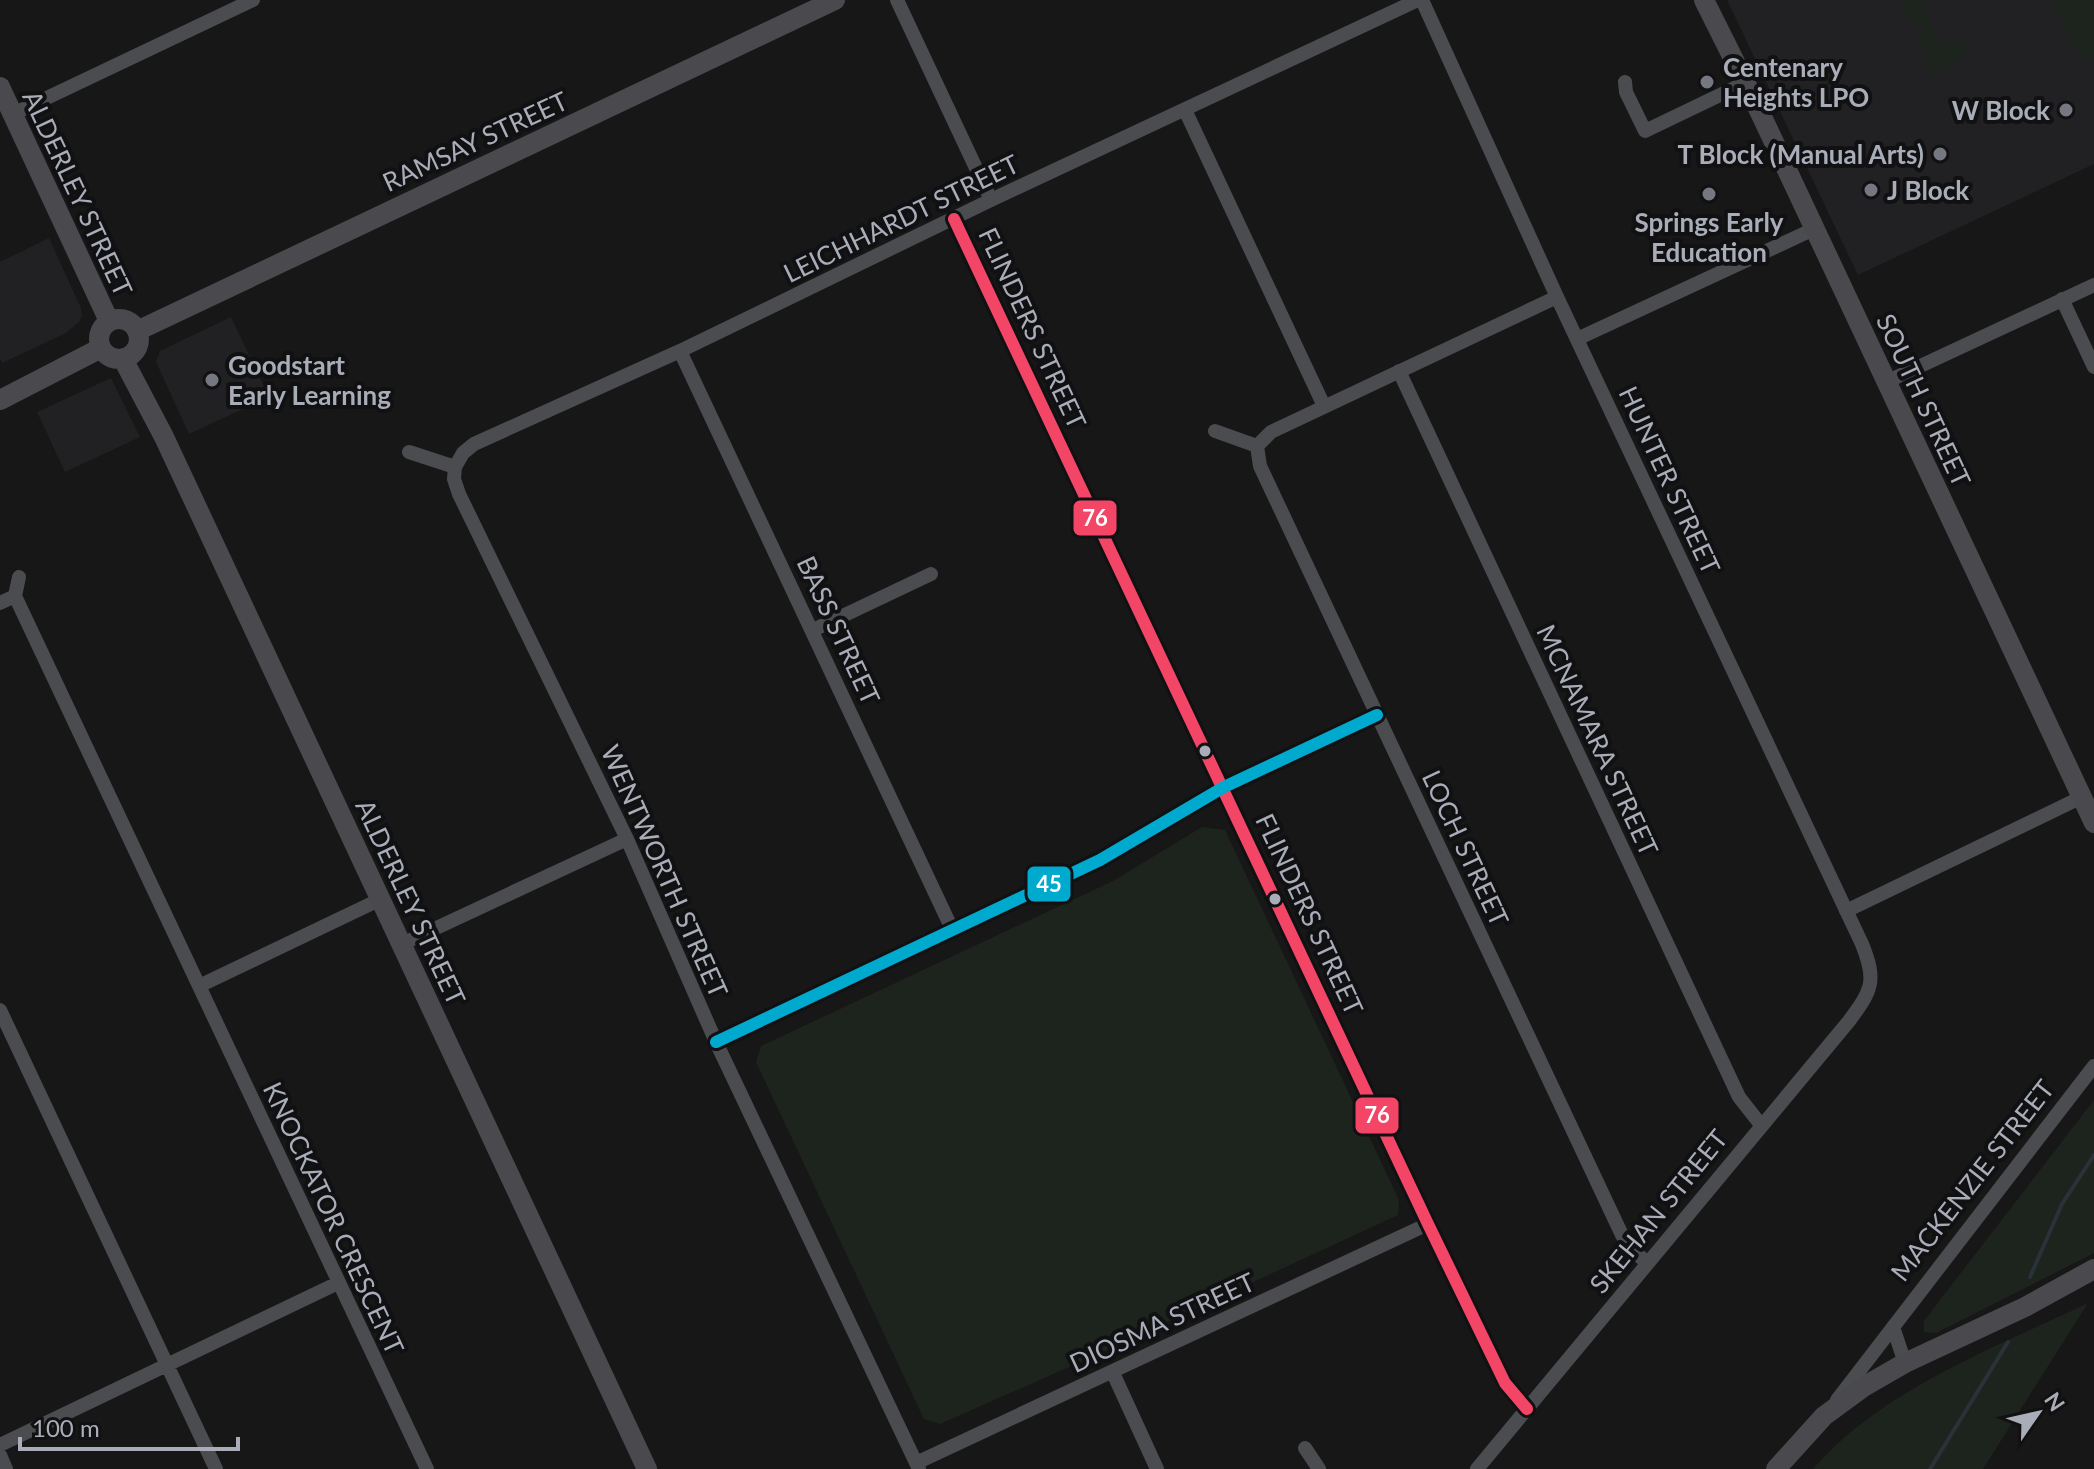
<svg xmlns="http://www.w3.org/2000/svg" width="2094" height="1469" viewBox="0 0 2094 1469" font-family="Lato,sans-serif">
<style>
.built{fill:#212123}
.green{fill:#1d241e}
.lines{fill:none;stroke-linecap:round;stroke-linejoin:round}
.stream{stroke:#2a3239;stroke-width:4}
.street{stroke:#4b4c50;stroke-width:14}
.secondary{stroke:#4a4a4e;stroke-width:20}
.bus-1-casing{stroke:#111113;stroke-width:18}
.bus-2-casing{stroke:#111113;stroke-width:18}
.bus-1{stroke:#f34667;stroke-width:12}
.bus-2{stroke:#00a9ce;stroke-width:12}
.poi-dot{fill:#757880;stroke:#111113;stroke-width:3}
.bus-dot{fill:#a8adb8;stroke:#111113;stroke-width:3}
.labels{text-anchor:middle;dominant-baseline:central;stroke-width:8;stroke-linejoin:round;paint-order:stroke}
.poi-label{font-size:26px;font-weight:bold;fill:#a8adb8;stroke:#111113;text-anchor:start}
.street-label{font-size:26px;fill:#a8adb8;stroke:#111113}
.line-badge{stroke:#111113;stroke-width:3}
.badge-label{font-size:22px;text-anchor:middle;font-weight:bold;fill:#fff}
</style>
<rect width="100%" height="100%" fill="#171717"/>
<path class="built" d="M1727 0H2094V164L1858 275Z
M49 238 81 308 82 316 79 322 66 333 2 363 0 358V262Z
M231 317 269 397 189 434 156 362 160 351Z
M111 378 140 437 65 472 37 412Z"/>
<path class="green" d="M1899 0H1920L1942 47 1960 39 1969 55 1933 75 1917 39 1924 31 1921 25 1911 26Z
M2052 0H2094V57L2083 63Z
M1202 827 1225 830 1399 1200 1398 1215 1087 1359 940 1424 924 1419 756 1062 761 1046 1113 881Z
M2094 1100V1253L1936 1333 1924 1332V1321L1930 1313Z
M2088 1303 1983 1469H1813C1881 1390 1996 1347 2088 1303Z"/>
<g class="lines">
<path class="stream" d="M2030 1277 2062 1204 2094 1155
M1930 1469 2008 1342"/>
<path class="street" d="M897 0 991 200
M1422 0 1557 297 1862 944C1877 981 1872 990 1849 1021L1477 1469
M1625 82 1626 92 1645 131 1745 83
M1185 110 1324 406
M13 114 253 0
M954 219 1428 1224 1505 1383 1527 1409
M2062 299 2094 367
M1577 339 1814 229
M680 351 952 929
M1399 371 1739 1097 1761 1125
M1886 382 2094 285
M1215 431 1257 446
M1257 446 1260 466 1622 1235 1633 1250 1647 1263
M1257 446 1271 432 1557 297
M409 452 455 467 463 453 474 444 680 351 991 200 1418 0
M455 467 454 479 459 494 627 839 716 1042 919 1469
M15 596 19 577
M0 603 15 596 427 1469
M813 630 931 574
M1846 911 2082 797
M402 944 627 839
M199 986 381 899
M0 1010 216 1469
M716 1042 1100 860 1224 787 1377 715
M1893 1327 1905 1363
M1113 1373 1157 1469
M1837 1400 2094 1066
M0 1445 338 1283
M1305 1448 1319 1469
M0 1455 6 1469
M916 1463 1428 1224"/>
<path class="secondary" d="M1704 0 1756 104 2094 823
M0 87 109 321
M99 339a20 20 0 1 1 40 0a20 20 0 1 1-40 0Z
M137 331 835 0
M123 359 164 437 647 1469
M0 400 101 348
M1776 1469 1824 1416 1865 1386 1905 1363 2025 1307 2094 1269"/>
<defs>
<path id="bus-1" d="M954 219 1428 1224 1505 1383 1527 1409"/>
<path id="bus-2" d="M716 1042 1100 860 1224 787 1377 715"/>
</defs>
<use href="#bus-1" class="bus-1-casing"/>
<use href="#bus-2" class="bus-2-casing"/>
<use href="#bus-1" class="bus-1"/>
<use href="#bus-2" class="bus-2"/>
</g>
<g class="poi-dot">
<circle cx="1707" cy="82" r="8"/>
<circle cx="2066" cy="110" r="8"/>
<circle cx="1940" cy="154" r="8"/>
<circle cx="1871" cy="190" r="8"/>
<circle cx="1709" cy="194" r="8"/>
<circle cx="212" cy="380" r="8"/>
</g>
<g class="bus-dot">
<circle cx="1205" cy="751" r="7"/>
<circle cx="1275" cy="899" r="7"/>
</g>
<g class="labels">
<g class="poi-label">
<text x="1723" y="67">Centenary<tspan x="1723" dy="30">Heights LPO</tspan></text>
<text x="2050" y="110" text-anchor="end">W Block</text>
<text x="1924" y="154" text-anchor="end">T Block (Manual Arts)</text>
<text x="1887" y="190">J Block</text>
<text x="1709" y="222" text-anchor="middle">Springs Early<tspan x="1709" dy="30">Education</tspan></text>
<text x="228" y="365">Goodstart<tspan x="228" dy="30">Early Learning</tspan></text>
</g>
<g class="street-label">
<text transform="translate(475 141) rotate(-25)">RAMSAY STREET</text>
<text transform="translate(78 193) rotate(65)">ALDERLEY STREET</text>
<text transform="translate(901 218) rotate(-26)">LEICHHARDT STREET</text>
<text transform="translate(1033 328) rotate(65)">FLINDERS STREET</text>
<text transform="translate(1924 400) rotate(65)">SOUTH STREET</text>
<text transform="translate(1670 480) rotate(65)">HUNTER STREET</text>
<text transform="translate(839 630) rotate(65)">BASS STREET</text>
<text transform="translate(1598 740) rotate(65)">MCNAMARA STREET</text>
<text transform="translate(1466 848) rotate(65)">LOCH STREET</text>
<text transform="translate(665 871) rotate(66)">WENTWORTH STREET</text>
<text transform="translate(411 902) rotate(65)">ALDERLEY STREET</text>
<text transform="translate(1310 914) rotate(65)">FLINDERS STREET</text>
<text transform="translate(1972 1180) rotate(-52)">MACKENZIE STREET</text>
<text transform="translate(1658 1211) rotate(-51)">SKEHAN STREET</text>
<text transform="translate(334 1218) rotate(65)">KNOCKATOR CRESCENT</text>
<text transform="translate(1162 1322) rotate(-25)">DIOSMA STREET</text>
</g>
</g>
<g class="line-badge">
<rect x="1072" y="499" width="46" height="38" rx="8" fill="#f34667"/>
<rect x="1026" y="865" width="46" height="38" rx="8" fill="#00a9ce"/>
<rect x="1354" y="1096" width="46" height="39" rx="8" fill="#f34667"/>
</g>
<g class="badge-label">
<text x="1095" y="526">76</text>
<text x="1049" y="892">45</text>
<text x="1377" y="1123">76</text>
</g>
<g transform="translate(2038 1413) rotate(56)" stroke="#111113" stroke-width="6" paint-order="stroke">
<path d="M0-6L14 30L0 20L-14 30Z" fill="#a8adb8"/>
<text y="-12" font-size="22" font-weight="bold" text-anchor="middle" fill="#a8adb8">N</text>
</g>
<path d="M20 1437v12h218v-12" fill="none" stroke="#a8adb8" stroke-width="4"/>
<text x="32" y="1437" font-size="24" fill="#a8adb8" stroke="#111113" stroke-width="6" paint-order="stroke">100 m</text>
</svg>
